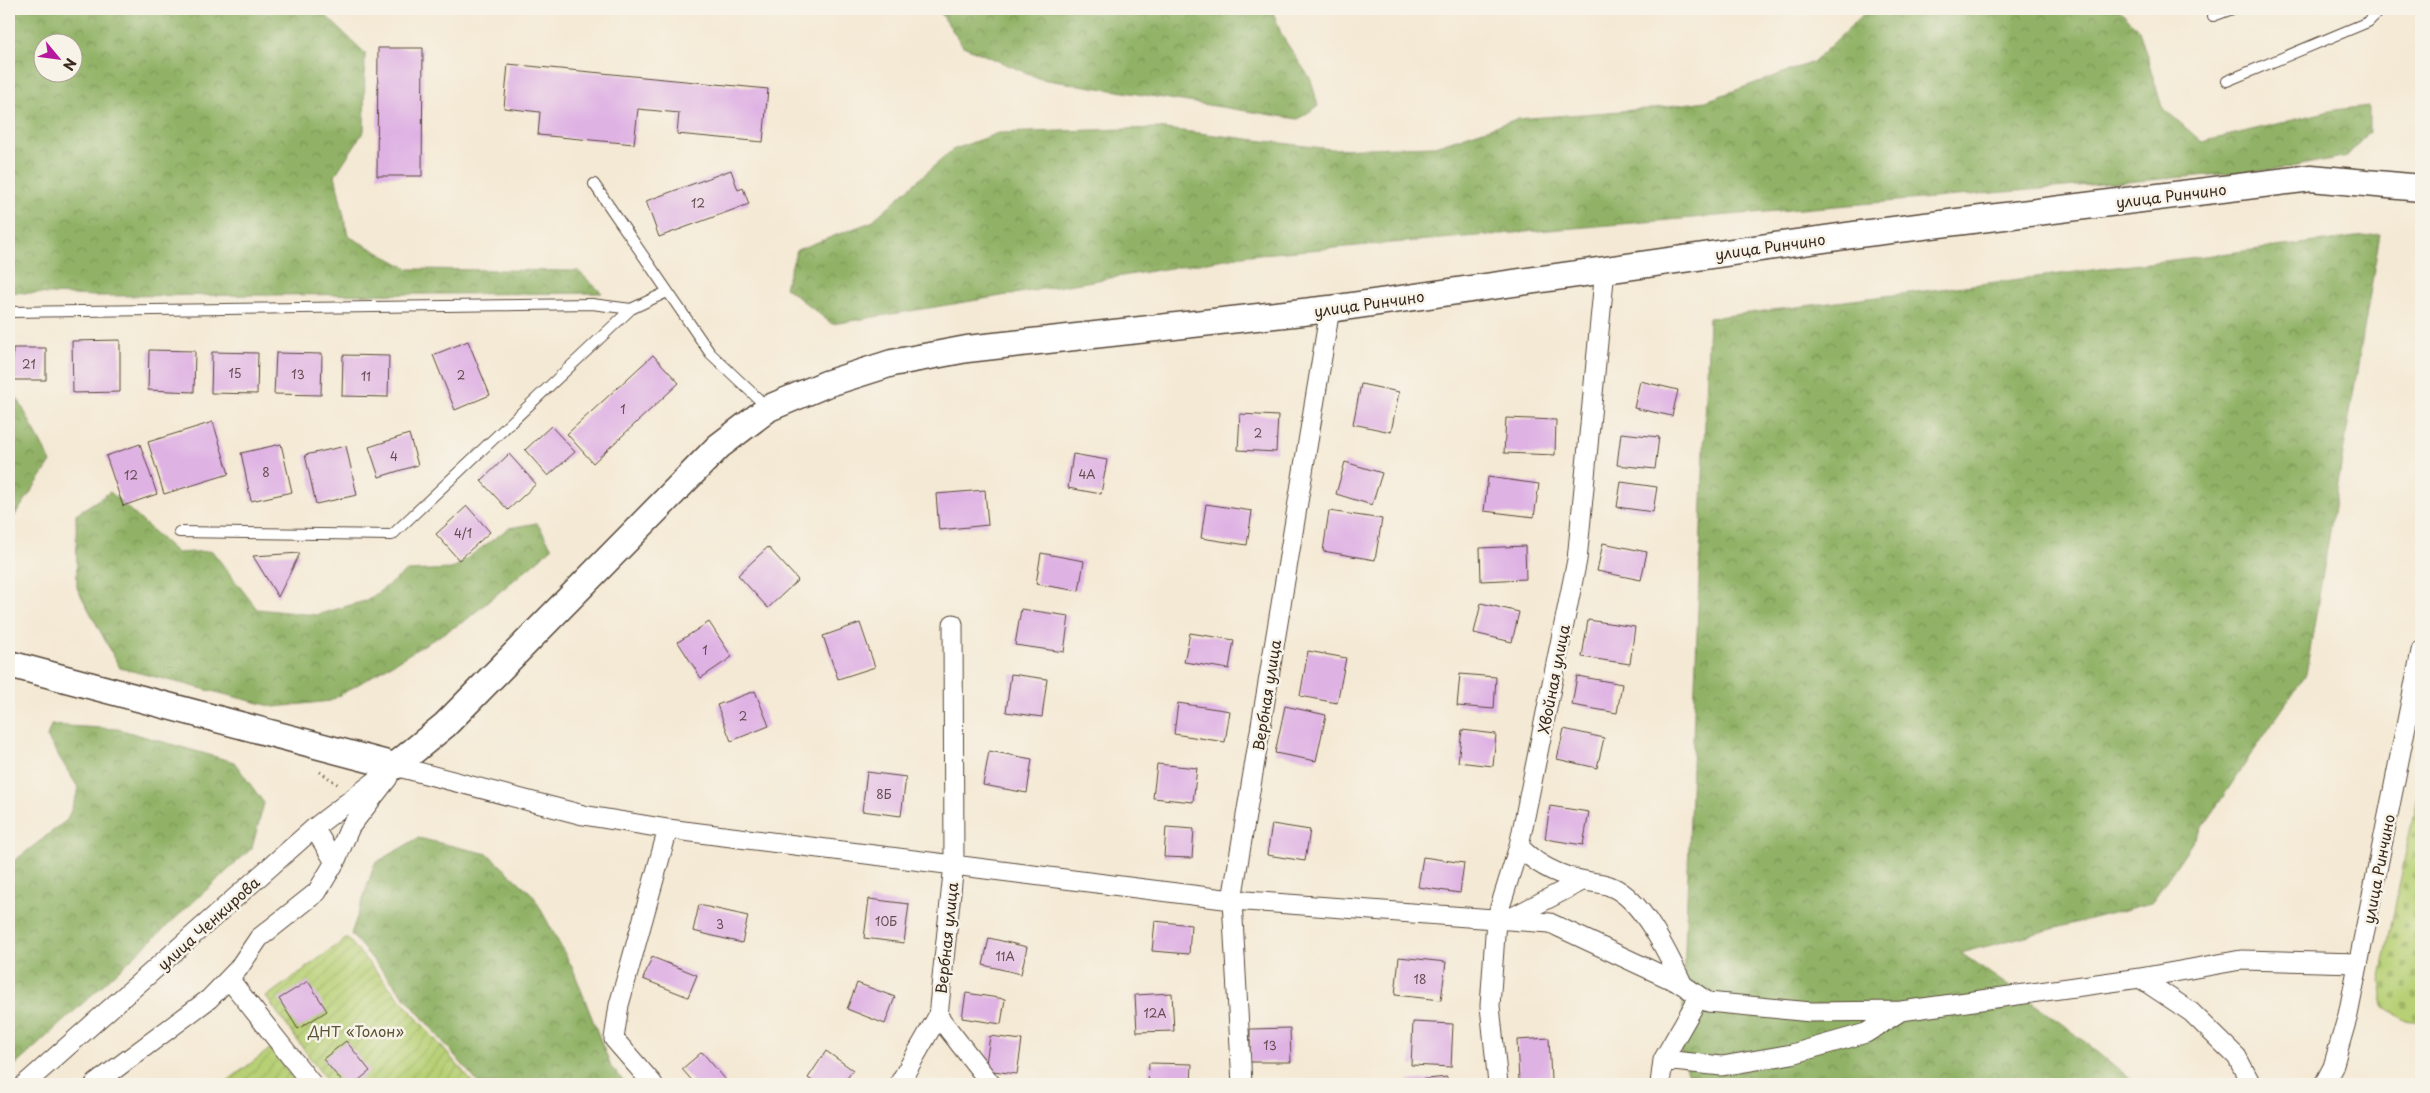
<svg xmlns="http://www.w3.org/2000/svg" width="2430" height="1093" viewBox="0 0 2430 1093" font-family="'Playpen Sans',sans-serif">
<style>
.forest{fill:url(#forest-crowns);stroke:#666e42;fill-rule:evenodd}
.cemetery{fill:url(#cemetery-stones);stroke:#797d4a}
.garden{fill:url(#garden-furrows);stroke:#797d4a}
.building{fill:#dfb2e4}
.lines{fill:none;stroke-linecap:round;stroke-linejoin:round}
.lane-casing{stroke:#574739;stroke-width:12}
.street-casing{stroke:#574739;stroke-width:21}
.secondary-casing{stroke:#574739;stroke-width:29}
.path{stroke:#574739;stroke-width:3;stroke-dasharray:1 4;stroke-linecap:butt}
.lane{stroke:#fff;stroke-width:10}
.street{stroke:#fff;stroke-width:19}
.secondary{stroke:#fff;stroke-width:26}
.labels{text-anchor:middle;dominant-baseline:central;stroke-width:5;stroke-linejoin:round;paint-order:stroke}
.number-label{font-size:12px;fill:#644c50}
.street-label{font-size:15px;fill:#3b2a1e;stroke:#f7f3e8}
.park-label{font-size:15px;fill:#5a5434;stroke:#f7f3e8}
</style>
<defs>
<pattern id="forest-crowns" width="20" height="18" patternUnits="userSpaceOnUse" patternTransform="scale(1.25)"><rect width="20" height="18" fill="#91b266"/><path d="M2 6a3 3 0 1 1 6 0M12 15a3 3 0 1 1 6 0" fill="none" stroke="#789153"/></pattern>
<pattern id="cemetery-stones" width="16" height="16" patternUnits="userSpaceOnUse" patternTransform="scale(1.25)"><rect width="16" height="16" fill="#b7d075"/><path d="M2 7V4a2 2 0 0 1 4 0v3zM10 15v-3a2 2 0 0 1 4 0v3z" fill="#9eb365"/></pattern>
<pattern id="garden-furrows" width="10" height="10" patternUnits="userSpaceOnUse" patternTransform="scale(1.25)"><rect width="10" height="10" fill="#b7d075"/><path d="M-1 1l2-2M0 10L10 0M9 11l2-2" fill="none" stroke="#9eb365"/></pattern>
</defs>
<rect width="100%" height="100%" fill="#f7f3e8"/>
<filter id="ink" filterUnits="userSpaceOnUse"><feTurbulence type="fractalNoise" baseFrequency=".02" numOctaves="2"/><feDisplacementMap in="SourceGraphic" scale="10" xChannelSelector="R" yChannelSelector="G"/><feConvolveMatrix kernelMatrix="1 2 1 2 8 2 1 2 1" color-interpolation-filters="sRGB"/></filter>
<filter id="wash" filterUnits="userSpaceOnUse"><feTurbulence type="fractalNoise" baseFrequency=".0096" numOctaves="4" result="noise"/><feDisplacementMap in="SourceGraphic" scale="20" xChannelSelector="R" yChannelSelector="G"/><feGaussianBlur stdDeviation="1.12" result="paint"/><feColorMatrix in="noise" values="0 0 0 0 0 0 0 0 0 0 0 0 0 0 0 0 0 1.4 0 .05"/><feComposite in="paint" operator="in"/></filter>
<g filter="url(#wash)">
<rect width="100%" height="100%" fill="#f4e9d4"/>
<path class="forest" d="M9 9H324V14L365 53 364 131 335 175 348 236 409 269 578 271 602 293 95 296 9 292ZM72 42V72H42V42Z
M938 9H1272L1282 36 1311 80 1318 106 1298 119 1041 79 963 46Z
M1869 9H2119L2139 30 2162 107 2202 142 2334 110 2369 106V132L2347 156 2281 169 1249 255 832 324 785 287 797 250 871 222 952 150 998 133 1157 128 1331 149 1435 146 1517 119 1647 109 1706 101 1813 62Z
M2380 234 2306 674 2151 903 1961 953 2063 1024 2137 1084H1691L1681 1055 1709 318Z
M9 388 19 401 51 462 9 524Z
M110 492 177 553 212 551 257 609 316 615 368 600 407 571 452 569 509 528 537 523 552 548 466 620 330 701 275 707 120 668 77 588 76 514Z
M51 725 118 729 234 762 264 803 252 848 9 1071V865L67 820 79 789 47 737Z
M418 838 488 854 533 895 573 969 611 1067 626 1084H479L351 934 375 863Z"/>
<path class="cemetery" d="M2421 776V1022L2404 1020 2384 1006 2380 982Z"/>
<path class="garden" d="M347 938 474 1084H329L266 997Z
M270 1049 297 1084H223Z"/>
<g id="blocks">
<path class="building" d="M378 48H423L422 176H377Z
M508 64 768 89 763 142 677 134 679 113 638 109 634 144 538 135 540 112 504 108Z
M731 170 738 190 743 188 749 204 659 237 646 201Z
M120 340V392L73 393 72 341Z
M468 341 490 395 455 410 433 355Z
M13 348H46V380H12Z
M149 350 195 351 194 392 148 390Z
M212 352 258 353 257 394 211 393Z
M276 353 322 354 321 395 274 394Z
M343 355 389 356 388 397 342 396Z
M653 355 679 383 593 463 567 434Z
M1640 381 1678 390 1672 416 1634 408Z
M1361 384 1399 392 1391 432 1353 424Z
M1240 414 1278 416 1276 452 1238 450Z
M1506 418 1556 420 1555 455 1504 453Z
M213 422 229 474 164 494 148 442Z
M551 426 575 452 548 476 525 450Z
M1621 433 1659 437 1655 469 1617 465Z
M409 434 418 465 379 477 369 447Z
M140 444 157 494 123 506 106 456Z
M281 444 292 492 251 501 241 453Z
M346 446 357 495 316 504 305 455Z
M509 454 536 484 508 510 481 481Z
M1073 454 1107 460 1101 494 1068 488Z
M1345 462 1382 473 1372 505 1336 494Z
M1488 477 1539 484 1534 517 1484 511Z
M1621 482 1657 487 1653 512 1617 507Z
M985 490 988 525 939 530 936 494Z
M1206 504 1252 511 1247 545 1201 538Z
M467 506 490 532 459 560 436 534Z
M1329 511 1382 519 1375 560 1323 551Z
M1603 543 1647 552 1641 580 1597 571Z
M1525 546 1526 579 1481 581 1480 548Z
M768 547 798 580 768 608 738 575Z
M300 553 278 597 253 556Z
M1041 553 1084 561 1079 591 1036 584Z
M1481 603 1519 612 1512 642 1474 633Z
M1021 609 1069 616 1064 652 1015 645Z
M1588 620 1635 627 1630 664 1582 657Z
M709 622 732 657 701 678 678 642Z
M860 623 875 667 838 679 823 636Z
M1190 633 1234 640 1229 669 1184 662Z
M1308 651 1346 658 1337 703 1300 696Z
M1011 674 1047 679 1042 717 1006 712Z
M1460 674 1496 677 1494 709 1457 706Z
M1577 676 1622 684 1617 713 1572 705Z
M755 691 769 726 731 741 717 705Z
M1178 703 1230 711 1225 742 1174 734Z
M1285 706 1326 715 1316 761 1275 753Z
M1564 729 1604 738 1597 768 1557 759Z
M1462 730 1496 734 1493 766 1458 762Z
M989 751 1032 759 1027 793 983 785Z
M1157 764 1197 768 1193 802 1153 798Z
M867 772 906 777 901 816 862 811Z
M1550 806 1589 812 1583 845 1545 839Z
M1272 824 1310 830 1305 861 1267 855Z
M1166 827 1194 829 1192 858 1164 857Z
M1423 857 1464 863 1460 893 1418 887Z
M869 899 909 904 904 943 864 938Z
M699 905 748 916 742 943 693 931Z
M1155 921 1191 925 1189 954 1152 951Z
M989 938 1027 947 1021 974 983 965Z
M652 957 697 975 688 997 643 979Z
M1399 957 1446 962 1441 1000 1395 995Z
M308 981 327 1011 298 1029 279 999Z
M857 983 895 997 885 1024 847 1009Z
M966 993 1005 999 1001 1024 962 1018Z
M1172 993 1174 1031 1137 1032 1135 995Z
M1413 1022 1453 1024 1451 1067 1411 1065Z
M1290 1028 1291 1062H1250V1029Z
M990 1036 1022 1040 1017 1074 985 1070Z
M1549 1038 1551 1081 1519 1082 1517 1040Z
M346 1041 370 1071 354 1084H344L323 1059Z
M826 1051 853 1070 843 1084H817L808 1078Z
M702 1052 726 1080 721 1084H695L682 1069Z
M1149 1063 1192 1064 1191 1084H1148Z
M1447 1077V1084H1408L1407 1081Z"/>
</g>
</g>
<g filter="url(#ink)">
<use href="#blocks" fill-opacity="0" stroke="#574739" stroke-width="1"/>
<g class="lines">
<defs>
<path id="lane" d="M2213 16 2232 9
M2227 81 2368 22 2381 9
M594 184 710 353 768 408
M9 312 592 304 631 309 667 292
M179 532 392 535 631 309"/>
<path id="street" d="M953 624 954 864 938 1016 991 1084
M395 766 583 815 668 829 1232 900 1550 923 1683 985 1708 1002 1811 1012 1901 1011 2140 978 2241 960 2358 963
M314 828 335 862
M1519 846C1537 866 1559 876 1586 881 1594 883 1604 883 1612 887 1643 900 1669 956 1683 985
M1507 920 1582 881
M2140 978 2191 1012 2237 1057 2251 1084
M229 979 312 1084
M1663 1060 1722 1066 1792 1054 1866 1033 1901 1011
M25 1084 314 828 395 766
M95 1084 209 999 238 969 259 938 317 892 335 862 350 827 388 778
M653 1084 614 1039 619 1005 668 829
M899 1084 938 1016
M1242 1084 1232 900 1330 309
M1498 1084 1490 1006 1496 920 1519 846 1577 560 1605 269
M1660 1084 1663 1060 1699 997
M2324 1084 2333 1067 2348 1015 2421 651"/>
<path id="secondary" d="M9 664 395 766 445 725 719 446 769 408 826 384 892 363 967 349 1330 309 1860 234 2311 178 2421 188"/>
</defs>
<use href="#lane" class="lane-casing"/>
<use href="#street" class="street-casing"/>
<use href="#secondary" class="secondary-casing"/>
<path class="path" d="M320 772 340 786"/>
<use href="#lane" class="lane"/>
<use href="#street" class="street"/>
<use href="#secondary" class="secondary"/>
</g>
</g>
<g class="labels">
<g class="number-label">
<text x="698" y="203">12</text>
<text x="29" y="364">21</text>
<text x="235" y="373">15</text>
<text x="298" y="374">13</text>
<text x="461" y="375">2</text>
<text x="366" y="376">11</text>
<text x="623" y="409">1</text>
<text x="1258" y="433">2</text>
<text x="394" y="456">4</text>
<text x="266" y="472">8</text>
<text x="1087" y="474">4А</text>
<text x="131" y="475">12</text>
<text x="463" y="533">4/1</text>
<text x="705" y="650">1</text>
<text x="743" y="716">2</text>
<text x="884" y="794">8Б</text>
<text x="886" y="921">10Б</text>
<text x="720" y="924">3</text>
<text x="1005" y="956">11А</text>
<text x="1420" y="979">18</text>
<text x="1155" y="1013">12А</text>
<text x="1270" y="1045">13</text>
</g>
<g class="street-label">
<text transform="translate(2171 195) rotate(-7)">улица Ринчино</text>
<text transform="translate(1770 246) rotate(-8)">улица Ринчино</text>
<text transform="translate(1369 303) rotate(-8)">улица Ринчино</text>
<text transform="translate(1553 679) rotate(-79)">Хвойная улица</text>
<text transform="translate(1266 695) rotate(-81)">Вербная улица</text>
<text transform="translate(2378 869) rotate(-79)">улица Ринчино</text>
<text transform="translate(208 923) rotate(-42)">улица Ченкирова</text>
<text transform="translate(946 938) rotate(-84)">Вербная улица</text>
</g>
<g class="park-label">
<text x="356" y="1030">ДНТ «Толон»</text>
</g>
</g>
<rect width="2430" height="1093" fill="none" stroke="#f7f3e8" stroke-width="30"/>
<g transform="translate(58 58) rotate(119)"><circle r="24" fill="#f7f3e8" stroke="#aca397"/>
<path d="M0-4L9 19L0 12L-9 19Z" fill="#b5179e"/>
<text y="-8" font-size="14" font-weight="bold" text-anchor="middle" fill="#3b2a1e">N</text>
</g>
</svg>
